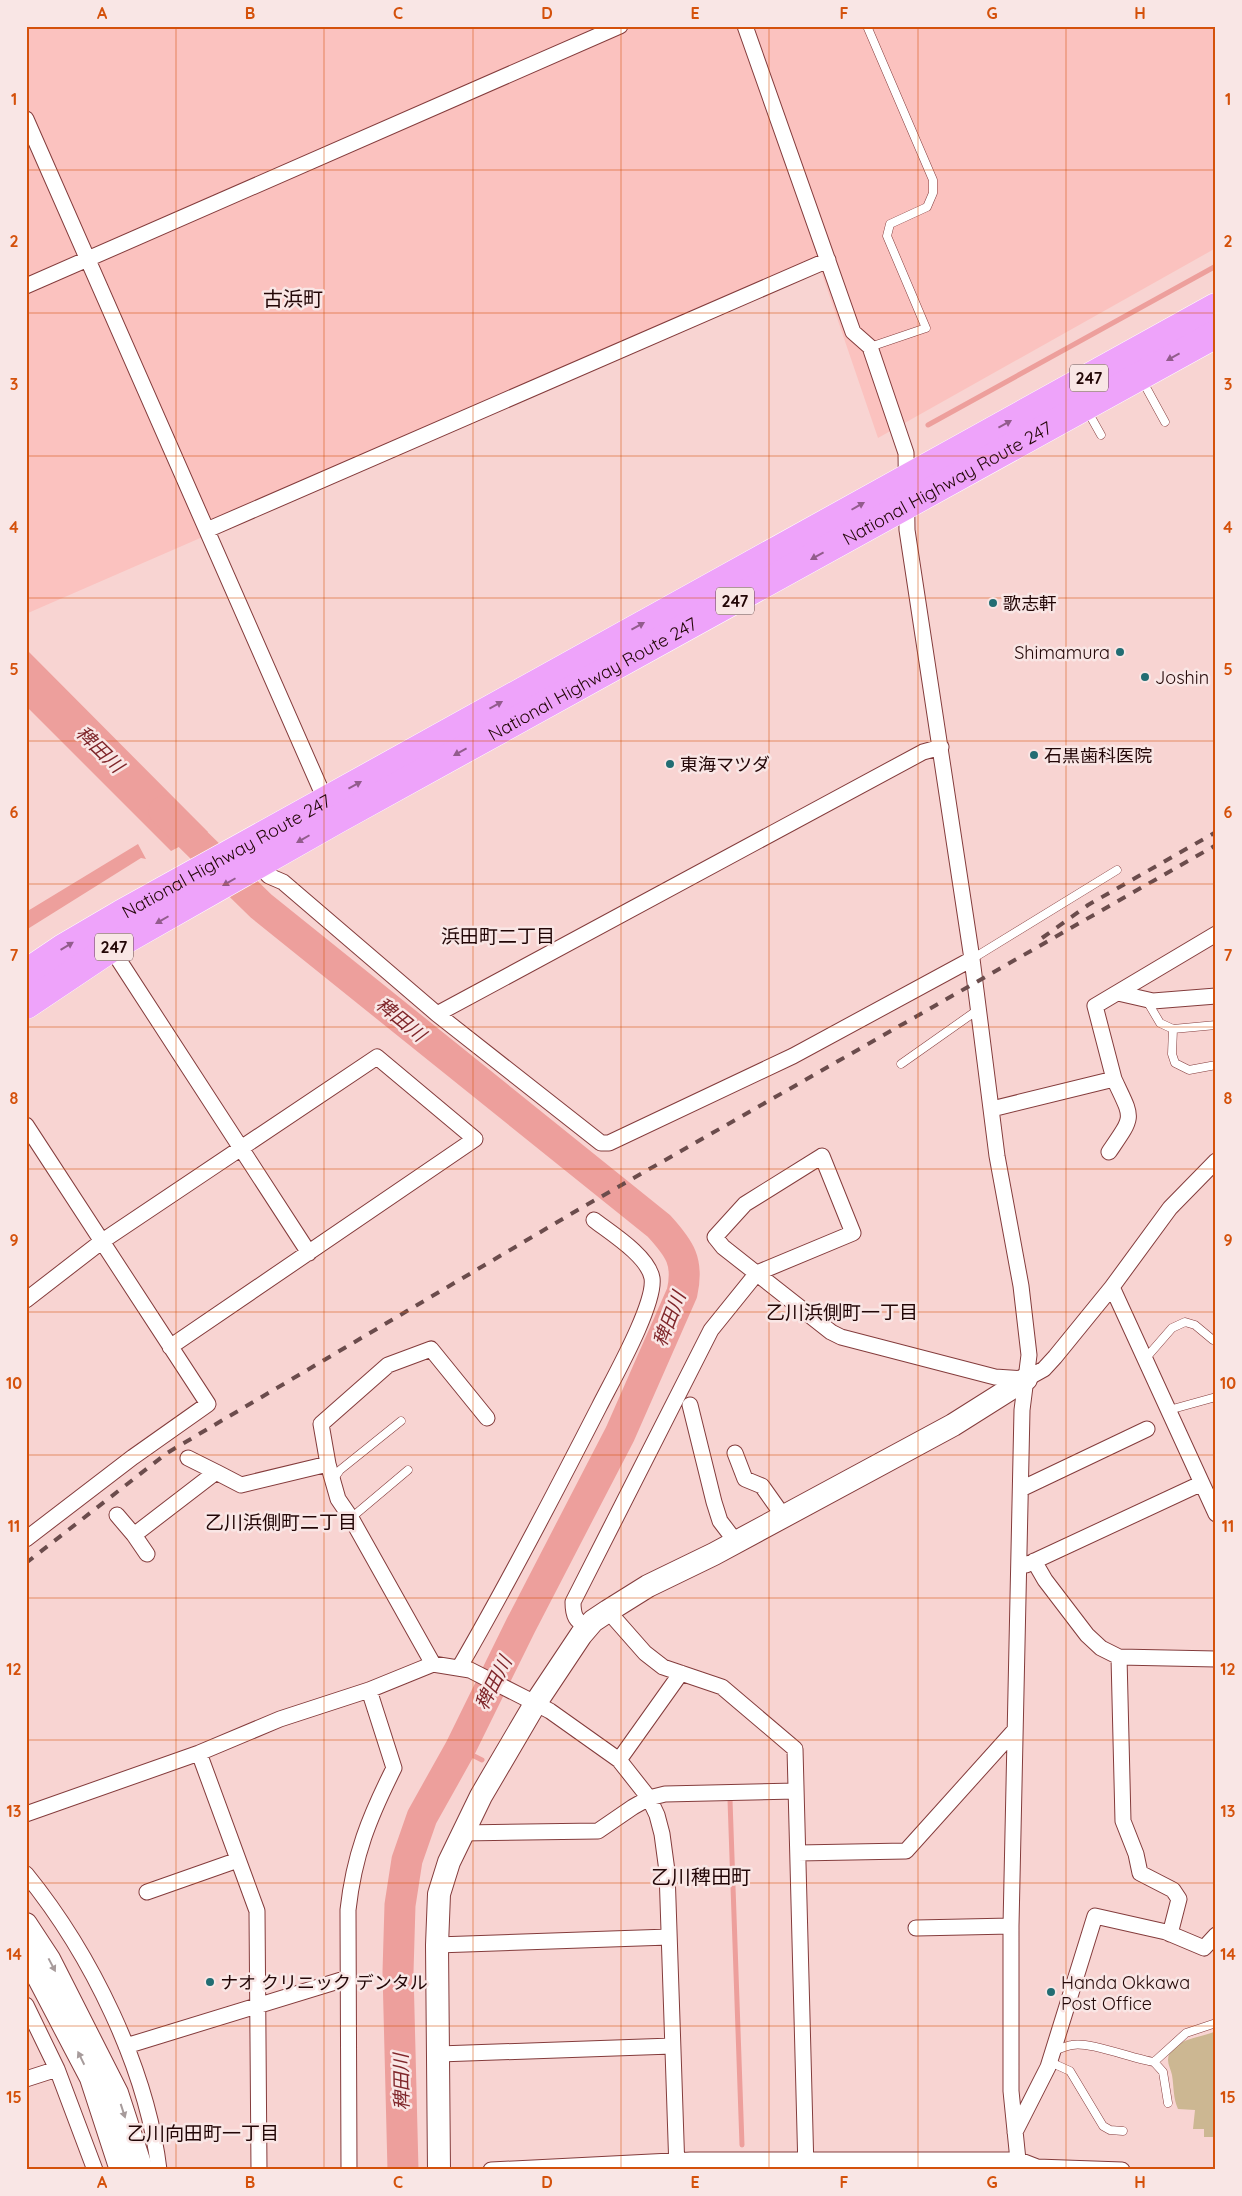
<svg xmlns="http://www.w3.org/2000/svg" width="1242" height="2196" viewBox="0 0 1242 2196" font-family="Quicksand,'Noto Sans JP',sans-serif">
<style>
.built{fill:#fbc2bf}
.green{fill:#ccb792}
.water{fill:#ed9f9c}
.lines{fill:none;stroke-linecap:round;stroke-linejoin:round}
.stream{stroke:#ed9f9c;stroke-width:5}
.river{stroke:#ed9f9c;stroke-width:31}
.lane-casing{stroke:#843c3c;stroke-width:9}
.street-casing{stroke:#843c3c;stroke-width:17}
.secondary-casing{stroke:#843c3c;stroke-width:24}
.highway-casing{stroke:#fff;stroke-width:29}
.lane{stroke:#fff;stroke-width:8}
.street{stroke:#fff;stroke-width:15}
.secondary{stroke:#fff;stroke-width:22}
.highway{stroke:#eea3fa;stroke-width:28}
.rail{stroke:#6b4c4c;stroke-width:4;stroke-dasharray:9 9;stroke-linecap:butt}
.oneway{fill:#925c8c}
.oneway2{fill:#a79b9b}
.grid{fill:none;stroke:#d4510b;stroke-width:1;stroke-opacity:0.55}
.poi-dot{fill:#226d73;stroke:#f9e6e5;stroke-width:2}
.labels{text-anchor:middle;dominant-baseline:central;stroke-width:5;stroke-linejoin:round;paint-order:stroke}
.shield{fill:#f9e6e5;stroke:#624949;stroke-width:1}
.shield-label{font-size:16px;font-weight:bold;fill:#220606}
.street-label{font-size:18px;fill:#220606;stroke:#f9e6e5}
.poi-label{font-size:18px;fill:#220606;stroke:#f9e6e5;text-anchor:start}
.water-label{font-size:19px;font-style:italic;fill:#7f262a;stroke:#f9e6e5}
.neighbourhood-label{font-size:19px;fill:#220606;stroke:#f9e6e5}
.quarter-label{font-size:20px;fill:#220606;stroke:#f9e6e5}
.neatline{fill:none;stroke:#d4510b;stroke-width:2}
.grid-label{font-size:16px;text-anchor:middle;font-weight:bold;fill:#d4510b}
</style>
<rect width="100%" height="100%" fill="#f8d4d2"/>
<path class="built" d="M26 26H1216V248L878 438 820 268 28 613Z"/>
<path class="green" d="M1216 2031V2137H1204V2129H1193L1195 2110 1178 2109C1173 2098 1174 2087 1172 2075 1171 2070 1168 2065 1168 2060 1169 2038 1203 2038 1216 2031Z"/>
<path class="water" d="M26 649 208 832 171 851 26 706Z
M138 844 146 859 141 858 26 930V912Z"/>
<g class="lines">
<path class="stream" d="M928 425 1216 266
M460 1749 482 1760
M730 1800 742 2145
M742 2168V2170"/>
<path class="river" d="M164 811 261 906 659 1226C680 1249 689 1262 682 1293L620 1434 521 1625 460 1749 422 1817 407 1860 400 1905 398 1972 403 2170"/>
<defs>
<path id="lane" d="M867 26 933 180V193L927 207 890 224 887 236 926 328 870 347
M1142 380 1165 422
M1087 410 1101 435
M972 959 1117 870
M1147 1001 1160 1023 1173 1029 1216 1025
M1173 1029 1172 1054 1175 1063 1189 1070 1216 1065
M901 1064 979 1009
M1145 1359 1172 1328 1185 1322 1195 1325 1213 1340
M1169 1410 1216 1397
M333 1480 340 1470 401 1421
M351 1518 408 1470
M1053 2051C1059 2049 1066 2046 1072 2045 1089 2041 1133 2059 1154 2062L1163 2072 1168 2103
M1050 2062 1070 2071 1103 2126 1110 2130 1123 2131
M1154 2062 1186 2033 1216 2023"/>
<path id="street" d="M745 26 853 332 870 347 906 453 907 530 972 959 997 1156 1021 1286 1029 1355 1022 1410 1011 1926V2091L1019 2170
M26 119 328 806
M26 286 620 26
M207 530 828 260
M258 865 269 876 283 882 437 1014 923 752 941 747
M111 948 309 1253
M1118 993 1153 1001 1216 996
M437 1014 601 1143H609L793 1056 972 959
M992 1109 1114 1079 1095 1006 1216 934
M26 1125 208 1404 133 1457 26 1539
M1109 1152C1135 1114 1133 1120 1114 1079
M1112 1287 1216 1514
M26 1300 101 1242 377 1057 475 1139 170 1347
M690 1405 714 1502 720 1521 736 1542
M735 1453 745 1479 762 1486 784 1517
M188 1458 216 1472
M328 1464 321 1424 388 1365 431 1349 487 1418
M1021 1489 1147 1429
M117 1515 134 1535
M147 1554 134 1535 216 1472 241 1485 328 1464 338 1499 351 1518 433 1664
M1034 1561 1045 1580 1087 1635 1101 1648 1119 1657 1216 1659
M1026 1565 1200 1484
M608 1611 645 1653 663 1667 722 1687 795 1749 806 2170
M587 1628C576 1620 573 1617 573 1602L711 1330 757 1273 853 1233 822 1156 745 1204 715 1237 723 1247 831 1332 841 1337 995 1377 1026 1379 1044 1369 1055 1357 1112 1287 1170 1208 1216 1161
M1119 1657 1123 1821 1136 1854 1140 1873 1173 1890 1179 1899 1170 1934
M459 1668C509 1582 554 1495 599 1407 612 1381 656 1304 652 1278 648 1256 611 1233 594 1220
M199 1753 257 1911 259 2170
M619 1760 681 1673
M26 1814 199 1753 280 1719 369 1690 433 1664 470 1670 527 1699 550 1711 619 1760 649 1798 657 1815 662 1834 667 1871 677 2170
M462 1833 598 1831 633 1807 649 1798 665 1794 796 1791
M798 1853 906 1851 1014 1731
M26 1874C91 1954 147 2068 159 2170
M147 1892 238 1860
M916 1928 1011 1926
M437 1945 669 1937
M26 2005 57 2069 95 2170
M126 2046 348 1978
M439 2054 672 2046
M26 2079 57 2069
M1015 2132 1048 2067 1095 1916 1166 1932 1204 1948 1216 1935
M349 2170 348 1910C354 1855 369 1818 394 1768L369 1690
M491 2170 691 2160H1019L1037 2167 1122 2170"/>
<path id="secondary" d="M26 1924 49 1959 117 2093 142 2170
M26 1954 91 2078 121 2170
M439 2170 437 1945 439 1894 449 1862 481 1796 535 1704 581 1635 593 1621 608 1611 648 1586 714 1554 953 1425 1026 1379"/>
<g id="highway">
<path id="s1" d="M26 973 63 948 121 914 1216 307"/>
<path id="s2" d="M26 1005 111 948 336 820 1216 334"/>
</g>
</defs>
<use href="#lane" class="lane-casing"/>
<use href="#street" class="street-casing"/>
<use href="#secondary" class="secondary-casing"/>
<use href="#highway" class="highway-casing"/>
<use href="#lane" class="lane"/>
<use href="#street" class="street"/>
<use href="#secondary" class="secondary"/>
<use href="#highway" class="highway"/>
<path class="rail" d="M1042 938 1088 905 1216 832
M26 1563 167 1453 576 1211 1216 845"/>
</g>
<defs><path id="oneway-solid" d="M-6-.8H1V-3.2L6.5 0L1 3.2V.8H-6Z" transform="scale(1.25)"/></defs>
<g class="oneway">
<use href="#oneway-solid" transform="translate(1173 357) rotate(151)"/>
<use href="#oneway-solid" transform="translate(1005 424) rotate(-29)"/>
<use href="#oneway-solid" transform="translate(858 506) rotate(-30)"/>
<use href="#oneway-solid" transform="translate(817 556) rotate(151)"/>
<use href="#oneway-solid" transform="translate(638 626) rotate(-29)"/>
<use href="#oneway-solid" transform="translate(496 705) rotate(-29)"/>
<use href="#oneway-solid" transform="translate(460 752) rotate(151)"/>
<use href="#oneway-solid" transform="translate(355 785) rotate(-29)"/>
<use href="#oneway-solid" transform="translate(303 839) rotate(150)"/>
<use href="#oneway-solid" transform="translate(229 882) rotate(150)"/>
<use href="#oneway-solid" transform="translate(162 920) rotate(150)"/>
<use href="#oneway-solid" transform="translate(67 946) rotate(-31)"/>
</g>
<g class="oneway2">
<use href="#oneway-solid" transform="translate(52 1965) rotate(62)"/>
<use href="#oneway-solid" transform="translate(81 2058) rotate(-116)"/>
<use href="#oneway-solid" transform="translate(123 2111) rotate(72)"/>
</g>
<path class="grid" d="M176 26V2170M324 26V2170M473 26V2170M621 26V2170M769 26V2170M918 26V2170M1066 26V2170M26 170H1216M26 313H1216M26 456H1216M26 598H1216M26 741H1216M26 884H1216M26 1027H1216M26 1169H1216M26 1312H1216M26 1455H1216M26 1598H1216M26 1740H1216M26 1883H1216M26 2026H1216"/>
<g class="poi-dot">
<circle cx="993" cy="603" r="5"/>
<circle cx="1120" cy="652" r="5"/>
<circle cx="1145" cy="677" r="5"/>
<circle cx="1034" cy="755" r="5"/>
<circle cx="670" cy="764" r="5"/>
<circle cx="210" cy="1982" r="5"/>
<circle cx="1051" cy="1992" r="5"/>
</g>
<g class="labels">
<g class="shield">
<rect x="1070" y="364.5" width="38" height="27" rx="4"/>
<rect x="716" y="587.5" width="38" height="27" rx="4"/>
<rect x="95" y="933.5" width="38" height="27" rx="4"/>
</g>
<g class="shield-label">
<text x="1089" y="378">247</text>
<text x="735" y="601">247</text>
<text x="114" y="947">247</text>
</g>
<g class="street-label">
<text stroke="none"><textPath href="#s2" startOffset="1059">National Highway Route 247</textPath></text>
<text stroke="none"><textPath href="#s2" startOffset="654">National Highway Route 247</textPath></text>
<text stroke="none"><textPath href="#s1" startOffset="232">National Highway Route 247</textPath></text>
</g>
<g class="poi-label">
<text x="1003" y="603">歌志軒</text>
<text x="1110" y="652" text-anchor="end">Shimamura</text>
<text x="1155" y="677">Joshin</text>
<text x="1044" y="755">石黒歯科医院</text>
<text x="680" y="764">東海マツダ</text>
<text x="220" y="1982">ナオ クリニック デンタル</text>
<text x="1061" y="1982">Handa Okkawa<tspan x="1061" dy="21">Post Office</tspan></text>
</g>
<g class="water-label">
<text transform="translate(100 749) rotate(44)">稗田川</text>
<text transform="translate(401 1019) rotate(39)">稗田川</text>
<text transform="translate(669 1319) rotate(-69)">稗田川</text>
<text transform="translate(493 1683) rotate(-63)">稗田川</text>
<text transform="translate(401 2082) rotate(-91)">稗田川</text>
</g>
<g class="neighbourhood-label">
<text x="498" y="936">浜田町二丁目</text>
<text x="842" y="1312">乙川浜側町一丁目</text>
<text x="281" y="1522">乙川浜側町二丁目</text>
<text x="203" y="2133">乙川向田町一丁目</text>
</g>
<g class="quarter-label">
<text x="293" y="298">古浜町</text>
<text x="701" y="1876">乙川稗田町</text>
</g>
</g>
<rect width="1242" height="2196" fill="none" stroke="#f9e6e5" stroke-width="55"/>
<rect x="28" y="28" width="1186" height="2140" class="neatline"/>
<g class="grid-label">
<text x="102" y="19">A</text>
<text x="250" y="19">B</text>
<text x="398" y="19">C</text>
<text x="547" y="19">D</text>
<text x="695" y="19">E</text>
<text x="844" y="19">F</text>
<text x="992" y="19">G</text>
<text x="1140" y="19">H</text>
<text x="14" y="105">1</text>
<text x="1228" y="105">1</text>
<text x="14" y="247">2</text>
<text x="1228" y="247">2</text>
<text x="14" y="390">3</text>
<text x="1228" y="390">3</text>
<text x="14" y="533">4</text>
<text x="1228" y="533">4</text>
<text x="14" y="675">5</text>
<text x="1228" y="675">5</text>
<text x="14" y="818">6</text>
<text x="1228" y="818">6</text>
<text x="14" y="961">7</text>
<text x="1228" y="961">7</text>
<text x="14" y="1104">8</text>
<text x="1228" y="1104">8</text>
<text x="14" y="1246">9</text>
<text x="1228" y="1246">9</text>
<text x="14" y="1389">10</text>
<text x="1228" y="1389">10</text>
<text x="14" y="1532">11</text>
<text x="1228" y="1532">11</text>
<text x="14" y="1675">12</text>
<text x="1228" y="1675">12</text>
<text x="14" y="1817">13</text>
<text x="1228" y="1817">13</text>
<text x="14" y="1960">14</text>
<text x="1228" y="1960">14</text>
<text x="14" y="2103">15</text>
<text x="1228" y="2103">15</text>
<text x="102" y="2188">A</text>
<text x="250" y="2188">B</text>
<text x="398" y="2188">C</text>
<text x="547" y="2188">D</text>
<text x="695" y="2188">E</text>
<text x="844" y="2188">F</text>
<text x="992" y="2188">G</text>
<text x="1140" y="2188">H</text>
</g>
</svg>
